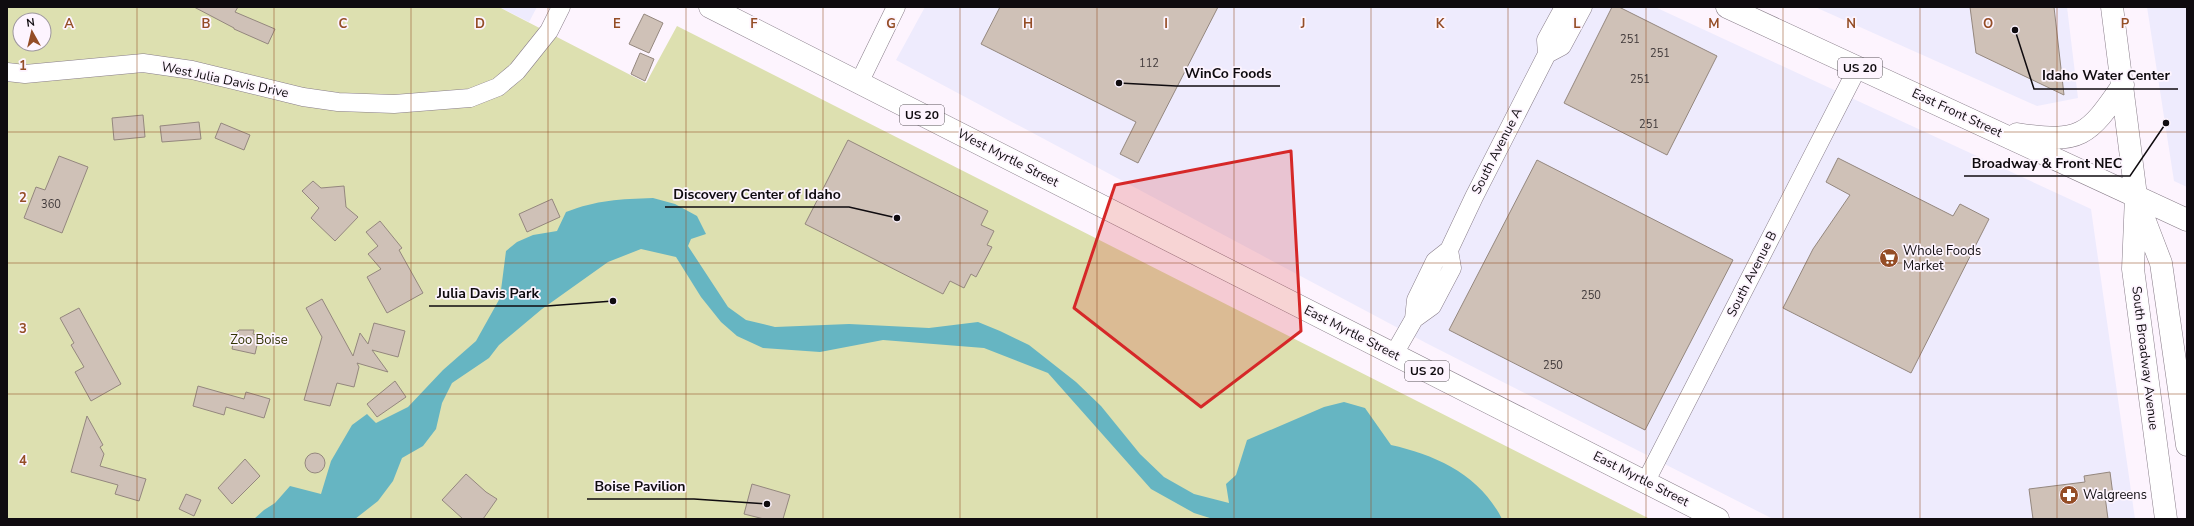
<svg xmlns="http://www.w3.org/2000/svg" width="2194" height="526" viewBox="0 0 2194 526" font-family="'Nunito Sans',sans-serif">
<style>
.commercial{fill:#eeebfd}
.green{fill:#dde0b0;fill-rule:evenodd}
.water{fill:#66b5c2}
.building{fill:#cfc1b7;stroke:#94877e}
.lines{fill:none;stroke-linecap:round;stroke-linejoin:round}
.minor-casing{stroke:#887d89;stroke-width:19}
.major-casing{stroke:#887d89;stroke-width:23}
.minor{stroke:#fff;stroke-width:18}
.major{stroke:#fff;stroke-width:22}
.marked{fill:#d62828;fill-opacity:0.2;stroke:#d62828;stroke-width:3;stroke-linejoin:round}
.grid{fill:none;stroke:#944d26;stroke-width:1;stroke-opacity:0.55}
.labels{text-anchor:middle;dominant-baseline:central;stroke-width:3.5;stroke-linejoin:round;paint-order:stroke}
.number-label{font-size:11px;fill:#3f3839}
.shield{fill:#fdf4fe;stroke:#565157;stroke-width:1}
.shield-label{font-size:12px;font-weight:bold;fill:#0f0b0f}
.street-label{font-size:13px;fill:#0f0b0f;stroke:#fdf4fe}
.poi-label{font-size:13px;fill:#0f0b0f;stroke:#fdf4fe;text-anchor:start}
.park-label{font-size:13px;fill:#333403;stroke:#fdf4fe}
.grid-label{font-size:13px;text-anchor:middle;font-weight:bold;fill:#944d26;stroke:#fdf4fe;stroke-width:3.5;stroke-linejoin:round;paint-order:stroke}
.leader{fill:none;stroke:#0f0b0f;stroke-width:1.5}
.callout-dot{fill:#0f0b0f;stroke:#fdf4fe;stroke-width:1.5}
.callout-label{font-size:14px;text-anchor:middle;font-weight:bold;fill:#0f0b0f;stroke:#fdf4fe;stroke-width:3.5;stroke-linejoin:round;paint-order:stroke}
</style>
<rect width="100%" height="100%" fill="#fdf4fe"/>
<path class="commercial" d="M499 7H537L529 22Z
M925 7H1655L2091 209 2135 519H1773L1428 344 896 60Z
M1815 7H2067L2078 98 2037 106Z
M2147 7H2187V187L2174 181Z"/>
<path class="green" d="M7 7H499L646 83 677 26 1650 519H7ZM20 20H44V44H20Z"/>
<path class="water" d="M653 198 675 204 697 216 706 234 691 239 688 246 728 307 746 320 775 327 849 324 929 328 978 322 1000 331 1029 345 1076 382 1101 406 1140 454 1164 477 1194 494 1229 503 1226 484 1236 475 1247 440 1324 407 1344 402 1365 408 1391 445C1436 455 1480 475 1502 519H1213L1194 513 1151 489 1048 373 984 348 883 340 820 352 763 348 737 336 721 322 701 297 676 257 641 249 608 262 542 309 499 345 489 358 452 383 442 403 436 429 423 446 402 458 393 481 378 501 355 519H254L264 510 275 503 290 486 321 494 331 461 352 425 367 414 376 423 408 407 443 370 476 341 500 298 506 251 517 242 533 235 557 231 566 212C597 200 620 199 653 198Z"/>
<path class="building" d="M194 7H238L235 12 275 29 268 44 234 29V28Z
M1000 7H1218L1138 163 1120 154 1136 122 981 44Z
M1612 7H1619L1717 56 1667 155 1564 103Z
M1970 7H2054L2064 95 1976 53Z
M644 14 663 23 649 53 629 44Z
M640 53 654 59 645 81 631 74Z
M143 115 145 137 114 140 112 118Z
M199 122 201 139 162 142 160 126Z
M221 123 250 135 244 150 215 138Z
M848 140 988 211 981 225 994 231 987 245 992 247 976 277 971 274 964 288 950 281 943 294 805 224Z
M59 156 88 167 62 233 24 218 36 187 45 190Z
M1838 158 1953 216 1960 204 1989 219 1911 373 1783 308 1813 249 1850 195 1826 182Z
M1537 160 1733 260 1645 430 1449 330Z
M313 181 321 188 344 186 346 207 358 217 335 241 311 218 319 208 302 191Z
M552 199 560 217 527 232 519 214Z
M380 221 402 248 399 250 423 293 387 313 367 277 381 269 368 254 378 246 366 232Z
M322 299 353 356 360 333 368 344 374 323 405 331 398 357 372 350 388 372 357 363 359 367 354 387 337 383 330 406 304 400 322 337 306 308Z
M79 308 121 384 91 401 75 372 84 367 71 345 74 343 60 318Z
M239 330H254L253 334 259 336 255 354 232 349 235 334Z
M395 381 406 397 377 417 367 404Z
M198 386 244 399 246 392 270 399 264 418 226 407 224 415 193 406Z
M87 416 103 445 100 447 104 454 100 466 146 479 139 501 115 494 118 485 71 472Z
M305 463a10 10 0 1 1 20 0a10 10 0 1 1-20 0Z
M245 459 260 476 232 504 218 488Z
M2110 472 2113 495 2105 496 2108 519H2033L2029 489 2085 482 2084 476Z
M466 474 486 492 497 499 483 519H463L442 500Z
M752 484 790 495 783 519H764L744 514Z
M186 494 201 500 194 516 179 509Z"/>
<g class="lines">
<defs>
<path id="minor" d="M1547 54 1562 46 1583 7
M7 72 25 74 143 63 192 70 303 97 338 102 394 104 470 98 498 87 517 71 549 31 561 7
M859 83 896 7
M1414 319 1432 306 1452 268 1449 250
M1394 354 1414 319 1416 300 1435 261 1449 250 1474 197 1547 54 1546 40 1564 7
M1646 481 1858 67"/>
<path id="major" d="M710 7 1718 519
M1727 7 2187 220
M2112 7 2136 196 2133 269 2166 519
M2017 134C2081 144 2088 136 2123 85
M2138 203 2161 263 2187 445"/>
</defs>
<use href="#minor" class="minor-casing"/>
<use href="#major" class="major-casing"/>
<use href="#minor" class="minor"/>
<use href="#major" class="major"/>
</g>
<path class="marked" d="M1291 151 1301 331 1201 407 1074 308 1115 185Z"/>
<path class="grid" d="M137 7V519M274 7V519M411 7V519M548 7V519M686 7V519M823 7V519M960 7V519M1097 7V519M1234 7V519M1371 7V519M1508 7V519M1646 7V519M1783 7V519M1920 7V519M2057 7V519M7 132H2187M7 263H2187M7 394H2187"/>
<defs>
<symbol id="supermarket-disc" viewBox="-11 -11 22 22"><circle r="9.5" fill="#944d26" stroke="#fdf4fe"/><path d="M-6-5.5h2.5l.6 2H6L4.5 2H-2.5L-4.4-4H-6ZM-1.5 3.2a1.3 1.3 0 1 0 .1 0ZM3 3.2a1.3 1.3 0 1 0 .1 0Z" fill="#fff"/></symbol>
<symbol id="pharmacy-disc" viewBox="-11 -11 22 22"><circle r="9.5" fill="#944d26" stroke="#fdf4fe"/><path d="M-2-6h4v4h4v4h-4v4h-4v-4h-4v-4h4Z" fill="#fff"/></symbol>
</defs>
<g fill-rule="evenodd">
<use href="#supermarket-disc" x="1878" y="247" width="22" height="22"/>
<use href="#pharmacy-disc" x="2058" y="484" width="22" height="22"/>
</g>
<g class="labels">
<g class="number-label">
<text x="1630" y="39">251</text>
<text x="1660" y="53">251</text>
<text x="1149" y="63">112</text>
<text x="1640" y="79">251</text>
<text x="1649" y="124">251</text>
<text x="51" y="204">360</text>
<text x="1591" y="295">250</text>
<text x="1553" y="365">250</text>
</g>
<g class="shield">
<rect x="1838" y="58" width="44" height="20" rx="3"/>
<rect x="900" y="105" width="44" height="20" rx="3"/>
<rect x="1405" y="361" width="44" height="20" rx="3"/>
</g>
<g class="shield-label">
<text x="1860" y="68">US 20</text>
<text x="922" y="115">US 20</text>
<text x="1427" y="371">US 20</text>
</g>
<g class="street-label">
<text transform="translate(225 80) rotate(12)">West Julia Davis Drive</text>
<text transform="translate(1957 113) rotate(25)">East Front Street</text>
<text transform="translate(1497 151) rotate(-63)">South Avenue A</text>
<text transform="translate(1008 158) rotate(27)">West Myrtle Street</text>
<text transform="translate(1752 274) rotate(-63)">South Avenue B</text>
<text transform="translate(1352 333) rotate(27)">East Myrtle Street</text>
<text transform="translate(2145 358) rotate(83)">South Broadway Avenue</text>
<text transform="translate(1641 479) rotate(27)">East Myrtle Street</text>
</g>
<g class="poi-label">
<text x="1903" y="251">Whole Foods<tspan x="1903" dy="15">Market</tspan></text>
<text x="2083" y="495">Walgreens</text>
</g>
<g class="park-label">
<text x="259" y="340">Zoo Boise</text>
</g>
</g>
<g class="grid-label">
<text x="69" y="28">A</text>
<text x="206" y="28">B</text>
<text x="343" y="28">C</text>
<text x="480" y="28">D</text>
<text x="617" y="28">E</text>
<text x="754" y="28">F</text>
<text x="891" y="28">G</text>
<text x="1028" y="28">H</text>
<text x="1166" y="28">I</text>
<text x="1303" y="28">J</text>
<text x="1440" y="28">K</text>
<text x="1577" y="28">L</text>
<text x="1714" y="28">M</text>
<text x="1851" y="28">N</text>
<text x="1988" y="28">O</text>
<text x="2125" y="28">P</text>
<text x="23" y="70">1</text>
<text x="23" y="202">2</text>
<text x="23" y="333">3</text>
<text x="23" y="465">4</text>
</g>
<path class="leader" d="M1119 83L1176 86H1280M2015 30L2034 89H2178M2166 123L2130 176H1964M897 218L849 207H665M613 301L547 306H429M767 504L694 499H587"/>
<g class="callout-dot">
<circle cx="1119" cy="83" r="4"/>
<circle cx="2015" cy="30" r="4"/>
<circle cx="2166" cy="123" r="4"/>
<circle cx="897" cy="218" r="4"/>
<circle cx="613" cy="301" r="4"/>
<circle cx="767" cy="504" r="4"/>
</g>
<g class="callout-label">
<text x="1228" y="78">WinCo Foods</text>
<text x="2106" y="80">Idaho Water Center</text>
<text x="2047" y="168">Broadway &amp; Front NEC</text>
<text x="757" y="199">Discovery Center of Idaho</text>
<text x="488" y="298">Julia Davis Park</text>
<text x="640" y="491">Boise Pavilion</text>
</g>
<rect width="2194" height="526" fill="none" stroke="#0f0b0f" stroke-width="16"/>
<g transform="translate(32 32) rotate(352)"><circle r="19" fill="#fdf4fe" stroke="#9e979e"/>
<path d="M0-3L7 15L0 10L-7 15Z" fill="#944d26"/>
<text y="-6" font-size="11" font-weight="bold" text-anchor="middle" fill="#0f0b0f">N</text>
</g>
</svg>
